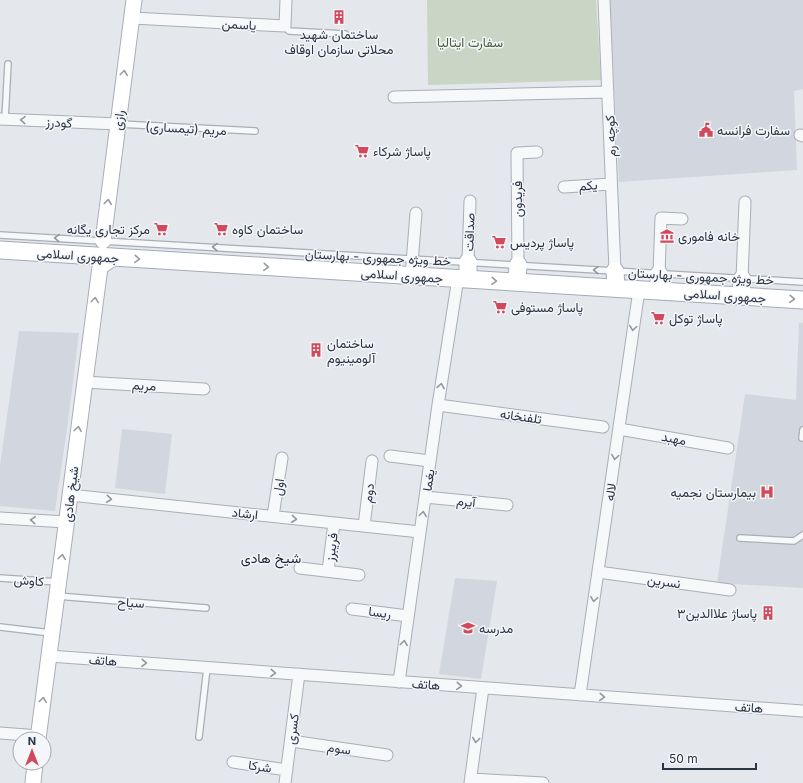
<svg xmlns="http://www.w3.org/2000/svg" width="803" height="783" viewBox="0 0 803 783" font-family="Inter,Vazirmatn,sans-serif">
<style>
.built{fill:#d2d6de}
.green{fill:#c9d6c5}
.lines{fill:none;stroke-linecap:round;stroke-linejoin:round}
.lane-casing{stroke:#a9aeb7;stroke-width:8}
.street-casing{stroke:#a9aeb7;stroke-width:13}
.secondary-casing{stroke:#a9aeb7;stroke-width:17}
.primary-casing{stroke:#a3abb8;stroke-width:19}
.lane{stroke:#f7f8fa;stroke-width:5.5}
.street{stroke:#f7f8fa;stroke-width:11}
.secondary{stroke:#fff;stroke-width:15}
.primary{stroke:#fff;stroke-width:17}
.oneway{stroke:#959aa2}
.oneway2{stroke:#9196a0}
.labels{text-anchor:middle;dominant-baseline:central;stroke-width:3;stroke-linejoin:round;paint-order:stroke}
.street-label{font-size:13px;fill:#2b3445;stroke:#f4f6f9}
.poi-label{font-size:13px;fill:#2b3445;stroke:#f4f6f9;text-anchor:start}
.park-label{font-size:13px;fill:#3f6138;stroke:#f4f6f9}
.neighbourhood-label{font-size:14px;fill:#1d2536;stroke:#f4f6f9}
</style>
<rect width="100%" height="100%" fill="#e4e7ec"/>
<path class="built" d="M610 0H803V89L794 91 797 170 619 182Z
M799 323H803V588L717 583 745 394 796 400Z
M19 331 79 333 68 422 55 511 0 506V466Z
M122 429 172 434 165 494 115 488Z
M455 578 497 581 481 679 439 674Z"/>
<path class="green" d="M427 0H596L601 80 428 85Z"/>
<g class="lines">
<defs>
<path id="lane" d="M285 26 289 31 345 34
M5 119 8 64
M119 124 255 131
M0 235 803 282
M802 438 803 430
M740 538 794 541 803 535
M0 578 58 582
M57 596 206 608
M0 627 51 633
M199 737 207 668"/>
<path id="street" d="M604 0 615 271
M132 18 285 26 286 0
M394 97 608 92
M0 119 118 124
M800 135 803 136
M564 187 611 184
M468 262 470 201
M518 265 517 153 537 152
M659 274 661 218 682 219
M411 276 416 213
M742 279 745 202
M84 382 204 389
M438 405 603 427
M619 429 728 448
M390 456 430 461
M70 495 420 532
M425 497 507 505
M273 516 282 458
M0 518 66 522
M364 526 372 461
M300 568 359 575
M328 571 334 523
M598 572 730 590
M352 609 408 616
M49 656 803 711
M399 682 438 405 458 278
M580 695 639 290
M0 733 39 736
M291 741 387 755
M233 762 287 770
M471 779 543 783
M285 783 299 674
M470 783 483 688"/>
<path id="secondary" d="M103 241 134 0
M38 739 100 267 115 257
M33 783 35 763"/>
<path id="primary" d="M0 250 803 300
M468 262V279
M615 271 616 288
M659 274V291
M517 282 518 265
M741 296 742 279"/>
</defs>
<use href="#lane" class="lane-casing"/>
<use href="#street" class="street-casing"/>
<use href="#secondary" class="secondary-casing"/>
<use href="#primary" class="primary-casing"/>
<use href="#lane" class="lane"/>
<use href="#street" class="street"/>
<use href="#secondary" class="secondary"/>
<use href="#primary" class="primary"/>
</g>
<defs><path id="oneway-chevron" d="M-2-3.5L2.5 0L-2 3.5" fill="none" stroke-width="1.6" stroke-linecap="round" stroke-linejoin="round"/></defs>
<g class="oneway">
<use href="#oneway-chevron" transform="translate(124 73) rotate(-83)"/>
<use href="#oneway-chevron" transform="translate(108 202) rotate(-83)"/>
<use href="#oneway-chevron" transform="translate(137 259) rotate(4)"/>
<use href="#oneway-chevron" transform="translate(266 267) rotate(4)"/>
<use href="#oneway-chevron" transform="translate(494 281) rotate(3)"/>
<use href="#oneway-chevron" transform="translate(792 299) rotate(4)"/>
<use href="#oneway-chevron" transform="translate(95 300) rotate(-82)"/>
<use href="#oneway-chevron" transform="translate(78 429) rotate(-83)"/>
<use href="#oneway-chevron" transform="translate(62 557) rotate(-83)"/>
<use href="#oneway-chevron" transform="translate(43 700) rotate(-83)"/>
</g>
<g class="oneway2">
<use href="#oneway-chevron" transform="translate(23 120) rotate(-177)"/>
<use href="#oneway-chevron" transform="translate(57 238) rotate(-177)"/>
<use href="#oneway-chevron" transform="translate(215 247) rotate(-177)"/>
<use href="#oneway-chevron" transform="translate(596 270) rotate(-177)"/>
<use href="#oneway-chevron" transform="translate(633 328) rotate(98)"/>
<use href="#oneway-chevron" transform="translate(441 386) rotate(-81)"/>
<use href="#oneway-chevron" transform="translate(615 457) rotate(98)"/>
<use href="#oneway-chevron" transform="translate(109 499) rotate(6)"/>
<use href="#oneway-chevron" transform="translate(423 514) rotate(-82)"/>
<use href="#oneway-chevron" transform="translate(294 519) rotate(6)"/>
<use href="#oneway-chevron" transform="translate(33 520) rotate(-176)"/>
<use href="#oneway-chevron" transform="translate(594 599) rotate(98)"/>
<use href="#oneway-chevron" transform="translate(404 643) rotate(-82)"/>
<use href="#oneway-chevron" transform="translate(144 663) rotate(4)"/>
<use href="#oneway-chevron" transform="translate(273 673) rotate(4)"/>
<use href="#oneway-chevron" transform="translate(459 686) rotate(4)"/>
<use href="#oneway-chevron" transform="translate(602 697) rotate(4)"/>
<use href="#oneway-chevron" transform="translate(476 740) rotate(98)"/>
</g>
<defs>
<symbol id="building-bare" viewBox="-9 -9 18 18"><path d="M-4-6H4V6H1V3H-1V6H-4ZM-2.5-4.3h1.7v1.8h-1.7ZM.8-4.3h1.7v1.8H.8ZM-2.5-1h1.7V.8h-1.7ZM.8-1h1.7V.8H.8Z" fill="#d1495b" stroke="#f4f6f9" stroke-width="2.5" paint-order="stroke"/></symbol>
<symbol id="civic-bare" viewBox="-9 -9 18 18"><path d="M-.6-6.5H3V-4.5H.6V-3L4-1V1h2V6H-6V1h2V-1L-.6-3ZM-1.2 2.5V6h2.4V2.5Z" fill="#d1495b" stroke="#f4f6f9" stroke-width="2.5" paint-order="stroke"/></symbol>
<symbol id="supermarket-bare" viewBox="-9 -9 18 18"><path d="M-6-5.5h2.5l.6 2H6L4.5 2H-2.5L-4.4-4H-6ZM-1.5 3.2a1.3 1.3 0 1 0 .1 0ZM3 3.2a1.3 1.3 0 1 0 .1 0Z" fill="#d1495b" stroke="#f4f6f9" stroke-width="2.5" paint-order="stroke"/></symbol>
<symbol id="museum-bare" viewBox="-9 -9 18 18"><path d="M0-6L6-3V-2H-6V-3ZM-5-1h2V3h-2ZM-1-1h2V3h-2ZM3-1h2V3H3ZM-6 4H6V6H-6Z" fill="#d1495b" stroke="#f4f6f9" stroke-width="2.5" paint-order="stroke"/></symbol>
<symbol id="hospital-bare" viewBox="-9 -9 18 18"><path d="M-5-5h3v3.5h4V-5h3V5h-3V1.5h-4V5h-3Z" fill="#d1495b" stroke="#f4f6f9" stroke-width="2.5" paint-order="stroke"/></symbol>
<symbol id="school-bare" viewBox="-9 -9 18 18"><path d="M0-5L7-2L0 1L-7-2ZM-4 1L0 2.5L4 1V4Q0 6-4 4Z" fill="#d1495b" stroke="#f4f6f9" stroke-width="2.5" paint-order="stroke"/></symbol>
</defs>
<g fill-rule="evenodd">
<use href="#building-bare" x="329" y="7" width="20" height="20"/>
<use href="#civic-bare" x="696" y="120" width="20" height="20"/>
<use href="#supermarket-bare" x="352" y="141" width="20" height="20"/>
<use href="#supermarket-bare" x="151" y="219" width="20" height="20"/>
<use href="#supermarket-bare" x="211" y="219" width="20" height="20"/>
<use href="#museum-bare" x="657" y="226" width="20" height="20"/>
<use href="#supermarket-bare" x="489" y="232" width="20" height="20"/>
<use href="#supermarket-bare" x="490" y="297" width="20" height="20"/>
<use href="#supermarket-bare" x="648" y="308" width="20" height="20"/>
<use href="#building-bare" x="306" y="340" width="20" height="20"/>
<use href="#hospital-bare" x="757" y="482" width="20" height="20"/>
<use href="#building-bare" x="758" y="603" width="20" height="20"/>
<use href="#school-bare" x="458" y="618" width="20" height="20"/>
</g>
<g class="labels">
<g class="street-label">
<text transform="translate(239 24) rotate(3)">یاسمن</text>
<text transform="translate(118 120) rotate(-83)">رازی</text>
<text transform="translate(59 122) rotate(3)">گودرز</text>
<text transform="translate(186 128) rotate(3)">مریم (تیمساری)</text>
<text transform="translate(610 136) rotate(-92)">کوچه رم</text>
<text transform="translate(588 185) rotate(-4)">یکم</text>
<text transform="translate(517 199) rotate(-90)">فریدون</text>
<text transform="translate(469 232) rotate(-88)">صداقت</text>
<text transform="translate(78 255) rotate(4)">جمهوری اسلامی</text>
<text transform="translate(378 257) rotate(3)">خط ویژه جمهوری - بهارستان</text>
<text transform="translate(402 275) rotate(4)">جمهوری اسلامی</text>
<text transform="translate(701 276) rotate(3)">خط ویژه جمهوری - بهارستان</text>
<text transform="translate(725 295) rotate(4)">جمهوری اسلامی</text>
<text transform="translate(144 385) rotate(3)">مریم</text>
<text transform="translate(521 416) rotate(8)">تلفنخانه</text>
<text transform="translate(674 438) rotate(10)">مهبد</text>
<text transform="translate(428 480) rotate(-82)">یغما</text>
<text transform="translate(278 487) rotate(-82)">اول</text>
<text transform="translate(610 492) rotate(-82)">لاله</text>
<text transform="translate(368 493) rotate(-83)">دوم</text>
<text transform="translate(70 494) rotate(-83)">شیخ هادی</text>
<text transform="translate(466 501) rotate(6)">آیرم</text>
<text transform="translate(245 513) rotate(6)">ارشاد</text>
<text transform="translate(331 547) rotate(-83)">فریبرز</text>
<text transform="translate(29 580) rotate(4)">کاوش</text>
<text transform="translate(664 581) rotate(8)">نسرین</text>
<text transform="translate(131 602) rotate(4)">سیاح</text>
<text transform="translate(380 612) rotate(7)">ریسا</text>
<text transform="translate(103 660) rotate(4)">هاتف</text>
<text transform="translate(426 684) rotate(4)">هاتف</text>
<text transform="translate(749 707) rotate(4)">هاتف</text>
<text transform="translate(292 729) rotate(-83)">کسری</text>
<text transform="translate(339 748) rotate(8)">سوم</text>
<text transform="translate(260 766) rotate(8)">شرکا</text>
</g>
<g class="poi-label">
<text x="339" y="34" text-anchor="middle">ساختمان شهید<tspan x="339" dy="15">محلاتی سازمان اوقاف</tspan></text>
<text x="717" y="130">سفارت فرانسه</text>
<text x="373" y="151">پاساژ شرکاء</text>
<text x="150" y="229" text-anchor="end">مرکز تجاری یگانه</text>
<text x="232" y="229">ساختمان کاوه</text>
<text x="678" y="236">خانه فاموری</text>
<text x="510" y="242">پاساژ پردیس</text>
<text x="511" y="307">پاساژ مستوفی</text>
<text x="669" y="318">پاساژ توکل</text>
<text x="327" y="343">ساختمان<tspan x="327" dy="15">آلومینیوم</tspan></text>
<text x="756" y="492" text-anchor="end">بیمارستان نجمیه</text>
<text x="757" y="613" text-anchor="end">پاساژ علاالدین۳</text>
<text x="479" y="628">مدرسه</text>
</g>
<g class="park-label">
<text x="470" y="42">سفارت ایتالیا</text>
</g>
<g class="neighbourhood-label">
<text x="271" y="557">شیخ هادی</text>
</g>
</g>
<g transform="translate(32 751)"><circle r="19" fill="#f4f6f9" stroke="#a4a8b1"/>
<path d="M0-3L7 15L0 10L-7 15Z" fill="#d1495b"/>
<text y="-6" font-size="11" font-weight="bold" text-anchor="middle" fill="#2b3445">N</text>
</g>
<path d="M663 763v6h93v-6" fill="none" stroke="#2b3445" stroke-width="2"/>
<text x="669" y="763" font-size="12" fill="#2b3445" stroke="#f4f6f9" stroke-width="3" paint-order="stroke">50 m</text>
</svg>
